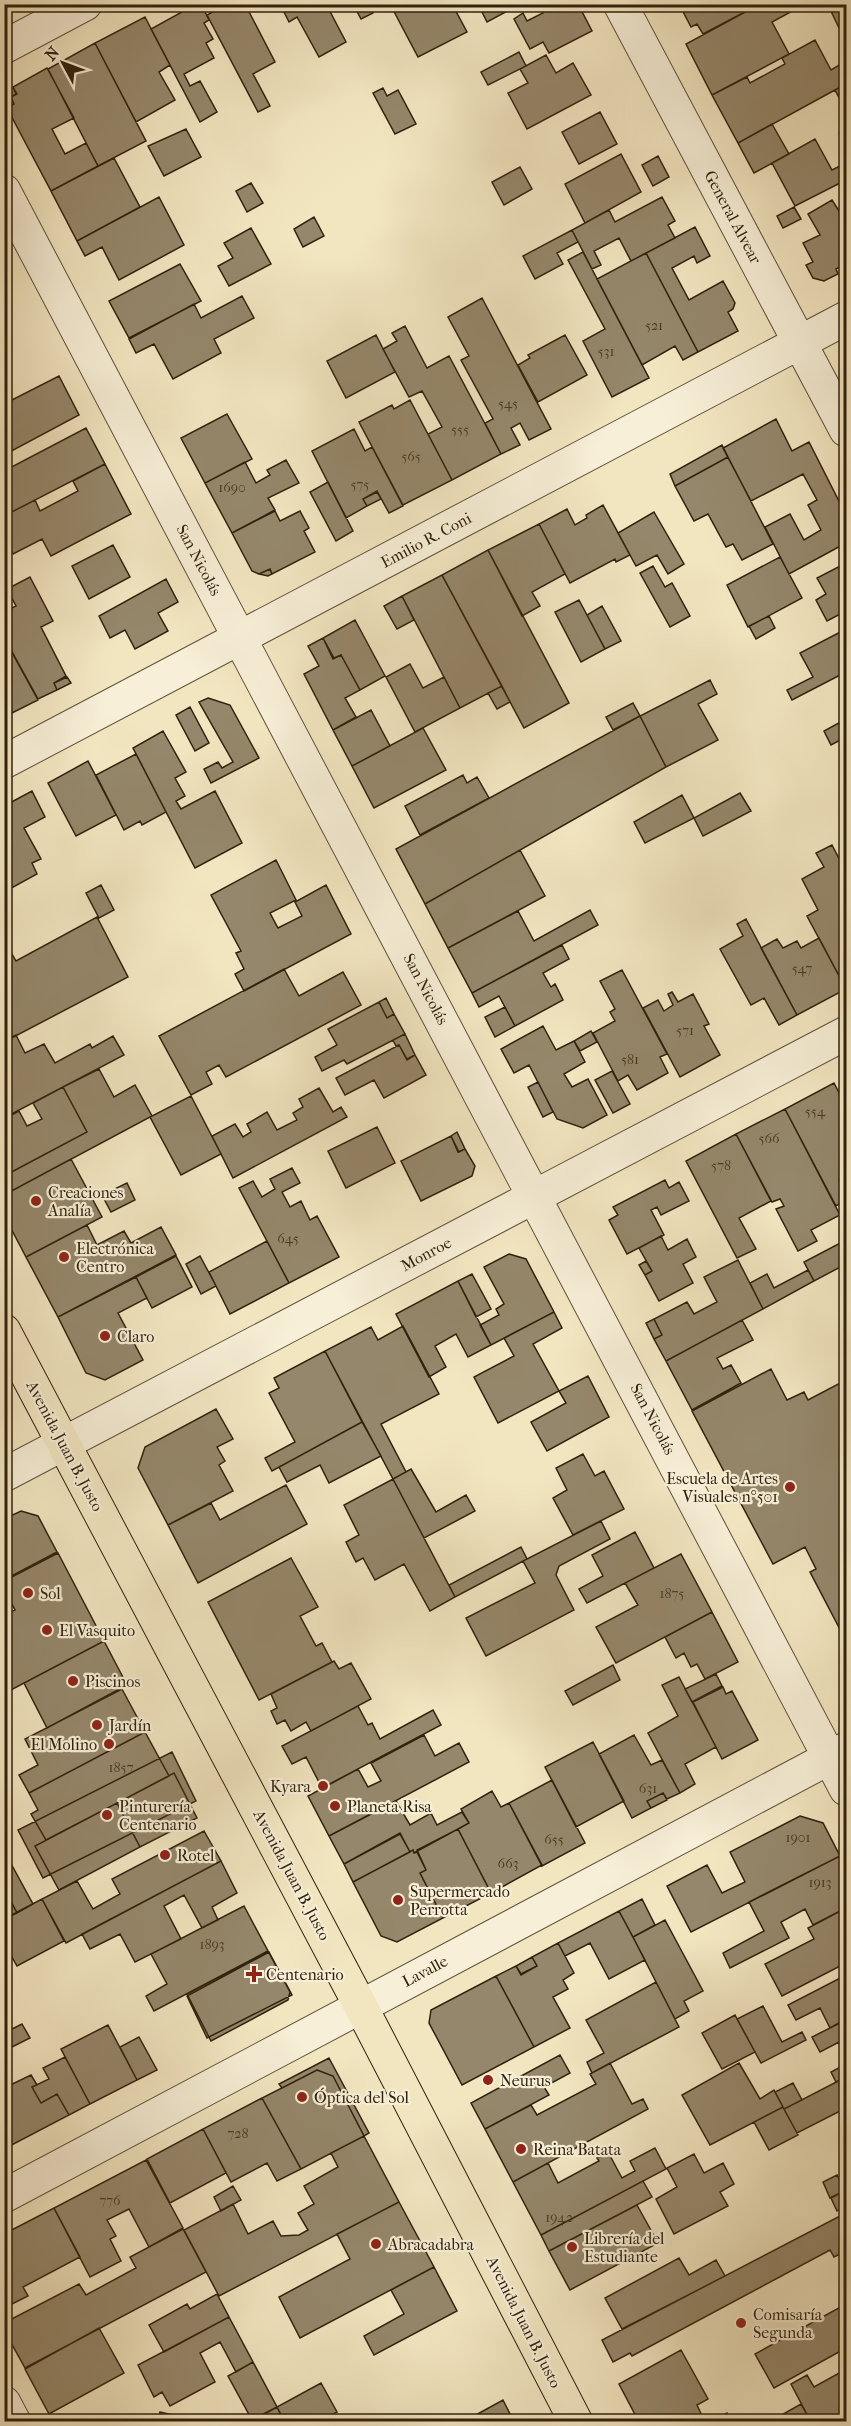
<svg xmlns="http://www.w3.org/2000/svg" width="851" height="2426" viewBox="0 0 851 2426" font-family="'IM FELL French Canon',serif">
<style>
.building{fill:#95876b;stroke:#30210d;stroke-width:1.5}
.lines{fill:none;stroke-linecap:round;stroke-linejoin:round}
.minor-casing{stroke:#60523a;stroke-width:35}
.major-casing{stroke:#30210d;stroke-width:35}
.minor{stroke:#f7efd7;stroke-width:33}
.major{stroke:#f2e6c1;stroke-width:33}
.poi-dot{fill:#8f2418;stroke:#f7efd7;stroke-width:2}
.labels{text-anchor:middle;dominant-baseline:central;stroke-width:4.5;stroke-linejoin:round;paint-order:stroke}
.number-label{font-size:14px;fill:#493a24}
.street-label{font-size:16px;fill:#30210d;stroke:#f7efd7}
.poi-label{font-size:16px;fill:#30210d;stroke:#f7efd7;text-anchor:start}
</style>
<rect width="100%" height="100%" fill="#f2e6c1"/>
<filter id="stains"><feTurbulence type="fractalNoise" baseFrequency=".00333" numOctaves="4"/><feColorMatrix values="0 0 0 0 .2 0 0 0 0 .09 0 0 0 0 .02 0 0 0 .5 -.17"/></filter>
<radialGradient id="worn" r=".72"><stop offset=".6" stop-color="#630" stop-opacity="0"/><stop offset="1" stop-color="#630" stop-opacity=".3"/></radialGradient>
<path class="building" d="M178 4H201L209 20 204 23 213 39 206 43 214 58 184 74 190 86 200 81 217 112 200 122 151 29 182 12Z
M227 4H245L275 62 253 74 270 106 258 112 207 15Z
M280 4H326L346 42 319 57 297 17 289 22Z
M353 4H368L373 13 361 19Z
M390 4H452L467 32 418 57Z
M478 4H514L515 7 487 22Z
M538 4H578L592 31 549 53 543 42 530 49 514 19 523 13 527 21 543 13Z
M679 4H760L703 34 697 24 691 27Z
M760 4H805L772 22 789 54 712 95 686 44Z
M846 4V24L839 28 828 5Z
M145 17 170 65 159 72 175 100 136 122 95 43Z
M815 40 831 70 846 61V84L738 143 712 95 747 77 750 83 785 64 782 58Z
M95 43 146 141 98 166 48 69Z
M519 52 526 66 488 85 481 72Z
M546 55 556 73 573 63 591 95 527 129 508 93 528 83 520 69Z
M47 68 74 118 52 129 65 154 86 143 98 166 51 191 7 108 14 104 11 97 17 94 13 87Z
M846 84V111L835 90Z
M13 87 16 94 11 97 14 104 7 108 4 92Z
M383 88 387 96 398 90 416 124 395 134 373 93Z
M600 112 617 144 579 164 562 132Z
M772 124 789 154 754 173 738 143Z
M186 129 201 157 164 176 148 146Z
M846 129V146L839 133Z
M815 139 832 170 846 163V180L795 206 772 163Z
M621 154 641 192 585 223 565 184Z
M658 156 669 177 653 186 642 165Z
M114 158 140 207 77 241 51 191Z
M520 167 532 189 504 205 492 182Z
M251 183 263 203 247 212 236 191Z
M159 197 184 245 119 280 102 247 85 256 77 241Z
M662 197 675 221 668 225 675 238 631 261 619 238 594 251 601 265 592 269 572 230 609 210 615 222Z
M832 200 846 222V263L836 269 838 274 824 281 813 278 806 265 813 262 803 243 820 235 808 214Z
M794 207 801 219 783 228 777 216Z
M314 217 324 236 303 247 294 229Z
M695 227 710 256 697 263 694 256 672 268 689 300 723 281 735 303 733 309 728 312 738 331 698 352 646 253Z
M251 228 271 264 229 286 218 266 233 258 224 243Z
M572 230 578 242 557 253 563 264 535 279 523 256Z
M583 252 649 378 612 397 583 341 605 329 568 260Z
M646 253 698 352 683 360 675 346 642 365 597 279Z
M180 264 201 301 129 338 109 301Z
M242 296 254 318 214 339 221 353 173 379 154 344 136 353 129 339 194 304 201 318Z
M482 298 551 429 529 440 520 423 511 428 520 445 501 454 485 423 493 419 461 360 469 356 448 317Z
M405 326 427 368 449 356 501 454 452 480 428 434 442 427 422 391 409 397 383 349 397 341 392 333Z
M376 335 395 372 346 398 327 361Z
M565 335 587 375 538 402 518 365 530 358 528 355Z
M59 376 79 415 4 455V404Z
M410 400 452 480 403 505 359 422 392 405 394 409Z
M227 414 252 459 205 483 181 438Z
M776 419 792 451 809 442 846 515V543L789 574 765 527 790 514 804 540 821 530 808 505 817 500 803 474 751 501 723 448Z
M86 428 105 464 4 516V471Z
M354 429 365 451 372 447 403 506 389 513 377 491 363 499 367 506 346 518 312 451Z
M722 445 728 457 675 486 670 474Z
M728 457 773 544 742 560 733 544 726 547 708 514 694 521 675 486Z
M286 460 299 483 268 498 275 510 232 533 205 483 245 462 256 483 270 475 267 470Z
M105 464 131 514 51 556 42 539 13 554 4 538V516L35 500 40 511 78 491 73 481Z
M328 482 353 531 336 541 310 492Z
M377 492 381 499 367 506 363 499Z
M603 505 630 555 616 562 615 559 570 583 539 524 567 509 575 525 587 518 586 515Z
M275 511 280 521 300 511 309 528 304 531 315 552 272 574 270 569 259 574 252 571 232 533Z
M654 512 684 564 668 574 657 555 636 566 618 533Z
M539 524 565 574 532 592 540 606 522 616 488 550Z
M113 545 130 577 89 599 72 566Z
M488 550 569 703 524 728 442 575Z
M780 557 802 598 748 627 727 585Z
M846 563V611L827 621 816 600 826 594 817 578Z
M653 566 665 587 672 583 690 616 670 627 640 573Z
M270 569 272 574 268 576 259 574Z
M442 575 502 686 460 708 402 596Z
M30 577 53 621 41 627 66 676 54 683 57 690 38 699 4 637V612L16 606 7 589Z
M166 579 178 602 158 613 168 631 135 649 125 630 110 638 99 616Z
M402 596 414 620 397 629 384 606Z
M579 600 605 649 581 662 555 612Z
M602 606 621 641 605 649 587 615Z
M769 616 775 628 756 639 749 626Z
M355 620 385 676 360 690 341 655 334 658 323 638Z
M846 629V672L792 700 787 690 813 677 800 653Z
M4 638 38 700 4 717Z
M323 638 333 659 341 655 360 690 345 698 356 717 333 730 304 674 319 666 308 646Z
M410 664 423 688 444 677 460 708 415 732 386 677Z
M67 677 71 683 57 690 54 683Z
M710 680 717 694 698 704 718 740 666 767 640 716Z
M502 686 510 702 497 709 488 693Z
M208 698 230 705 259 758 211 783 204 769 218 762 222 768 233 762 199 702Z
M633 703 640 716 613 730 606 717Z
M190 707 209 743 195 751 176 715Z
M371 710 390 746 352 766 333 730Z
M640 716 666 767 425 904 396 849Z
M846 719V737L831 745 824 731Z
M423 728 446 770 374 808 352 766Z
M163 731 186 772 175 778 185 796 176 801 181 809 215 791 242 843 195 868 133 748Z
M136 754 166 812 142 825 140 821 124 830 96 775Z
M88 761 116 815 76 836 48 783Z
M463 775 467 783 477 777 489 798 420 835 405 806Z
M32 791 45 817 24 828 41 859 32 863 37 874 6 891 4 806Z
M740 793 751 811 703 836 694 818Z
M682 795 694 818 645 843 634 822Z
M832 845 846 872V989L807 916 818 910 802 879 824 867 816 853Z
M520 850 545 896 448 948 425 904Z
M276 860 296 900 270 913 278 928 302 916 295 902 326 885 351 934 244 991 235 974 244 969 236 953 241 951 211 895Z
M101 885 114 910 99 918 86 893Z
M590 910 598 925 472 993 448 948 518 911 534 941Z
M97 917 128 977 4 1042V940L16 961Z
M746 919 797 1015 779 1025 764 998 751 1005 720 949 743 936 737 924Z
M819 938 846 989 797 1015 761 948 777 939 783 948 797 941 801 948Z
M562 945 569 959 543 973 551 987 555 984 563 1000 515 1026 499 996 479 1007 472 993Z
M284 969 299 996 343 972 361 1005 226 1077 219 1065 206 1072 212 1084 191 1095 159 1036Z
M622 970 667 1054 660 1057 668 1073 637 1090 628 1075 618 1081 593 1033 615 1021 610 1012 615 1009 600 981Z
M672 992 678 1002 693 994 709 1024 704 1026 720 1055 680 1077 643 1008 658 1000 664 1011 673 1005 668 994Z
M386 998 394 1014 387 1018 379 1002Z
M379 1002 387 1018 394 1014 405 1034 347 1064 344 1060 322 1071 315 1057 337 1045 328 1029Z
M505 1007 515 1026 495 1037 485 1017Z
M543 1026 556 1050 574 1041 585 1062 564 1074 572 1087 588 1079 607 1115 583 1128 557 1119 529 1065 514 1073 501 1049Z
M591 1031 597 1042 580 1051 574 1041Z
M405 1034 415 1055 407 1059 399 1045 396 1046 393 1040Z
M16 1035 25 1053 44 1044 55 1063 90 1044 92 1048 113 1036 124 1055 4 1118V1041Z
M399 1045 407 1060 415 1055 426 1075 384 1098 374 1080 345 1095 336 1078Z
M99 1069 114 1097 135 1085 152 1116 4 1195V1176L87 1132 63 1087Z
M612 1071 630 1104 613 1113 595 1080Z
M538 1082 553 1112 543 1117 528 1087Z
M834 1083 846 1106V1176L839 1180 846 1200 836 1206 785 1109Z
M63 1087 87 1132 4 1176V1119L19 1111 27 1126 42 1119 33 1103Z
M319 1088 333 1112 341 1107 347 1117 233 1178 212 1136 235 1124 243 1137 251 1132 247 1124 267 1112 277 1130 297 1120 293 1113 303 1107 299 1099Z
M191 1096 221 1154 181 1175 150 1117Z
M785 1109 840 1215 811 1230 817 1241 798 1251 776 1209 784 1206 780 1199 772 1202 736 1134Z
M377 1127 395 1163 346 1188 328 1151Z
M457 1132 465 1149 459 1152 451 1136Z
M736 1134 771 1201 739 1218 756 1249 737 1258 686 1161Z
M451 1136 458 1152 465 1149 475 1166 472 1176 421 1201 401 1161Z
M71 1159 102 1217 26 1257 4 1215V1195Z
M292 1168 300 1183 282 1192 290 1207 301 1201 310 1220 317 1216 339 1257 289 1283 239 1188 253 1181 262 1197 275 1189 270 1179Z
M665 1180 669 1188 679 1182 689 1201 661 1215 657 1207 651 1210 664 1235 627 1254 609 1220 618 1215 613 1207Z
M127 1183 135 1200 111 1212 102 1195Z
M87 1225 97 1245 124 1231 131 1243 161 1227 176 1255 58 1317 26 1257Z
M661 1236 668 1250 687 1239 696 1257 683 1264 693 1283 659 1301 645 1275 652 1271 639 1248Z
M846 1240V1264L814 1281 804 1262Z
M267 1241 289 1283 230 1314 209 1272Z
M509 1254 526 1259 554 1312 491 1345 480 1325 499 1315 496 1309 504 1304 484 1267Z
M176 1256 192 1287 152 1308 136 1277Z
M200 1256 216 1286 201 1294 186 1264Z
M738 1260 763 1309 666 1361 654 1339 662 1335 654 1319 687 1302 694 1314 717 1302 704 1277Z
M646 1261 652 1271 645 1275 639 1265Z
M808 1270 814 1281 763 1309 750 1283 767 1274 774 1288Z
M472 1274 491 1309 476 1317 458 1281Z
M136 1277 147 1298 118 1313 143 1360 105 1380 86 1373 58 1317Z
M458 1281 491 1345 468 1357 456 1334 435 1346 446 1367 429 1377 396 1314Z
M554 1312 562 1328 533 1344 559 1391 498 1423 474 1377 514 1356 504 1338Z
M654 1319 662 1335 654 1339 646 1323Z
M742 1320 753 1340 717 1358 723 1369 731 1365 741 1383 692 1410 666 1361Z
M403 1326 439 1394 381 1424 406 1472 393 1479 325 1351 371 1327 378 1340Z
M325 1351 362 1422 272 1471 265 1458 295 1442 269 1393 279 1388 274 1378Z
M771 1369 787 1400 804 1392 808 1400 846 1380V1468L844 1469 846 1474V1636L844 1637 810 1572 816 1569 805 1547 773 1564 692 1411Z
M588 1376 609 1417 547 1451 531 1422 566 1403 559 1391Z
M216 1409 233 1439 217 1447 225 1461 219 1465 233 1491 168 1525 138 1468 145 1447Z
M362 1422 381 1456 329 1483 320 1465 287 1482 279 1467Z
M583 1454 595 1476 604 1471 624 1509 573 1535 553 1498 567 1490 556 1468Z
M411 1469 436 1512 466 1495 475 1511 424 1538 393 1479Z
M393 1479 455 1597 430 1611 404 1564 375 1580 363 1558 356 1562 346 1542 359 1535 344 1505Z
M286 1485 307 1524 198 1583 168 1525 211 1503 220 1520Z
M21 1511 38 1516 57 1552 4 1580V1519Z
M601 1521 610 1539 559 1566 556 1575 574 1610 486 1656 466 1618 535 1583 523 1561Z
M635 1532 654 1568 587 1603 579 1589 603 1576 592 1555Z
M521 1547 527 1559 455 1597 449 1585Z
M58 1553 104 1641 9 1691 4 1682V1615L15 1610 4 1589V1581Z
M681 1554 712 1612 616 1663 596 1627 638 1605 625 1583Z
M291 1558 318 1607 300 1616 316 1646 322 1643 332 1662 259 1700 208 1602Z
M712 1612 738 1662 705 1679 697 1664 691 1667 684 1653 676 1658 665 1637Z
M104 1641 127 1685 47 1728 24 1683Z
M334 1661 339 1669 351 1663 371 1699 311 1731 306 1722 291 1731 285 1720 277 1724 271 1711 277 1708 271 1694Z
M613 1665 620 1680 573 1705 565 1691Z
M716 1674 722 1686 692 1702 685 1689Z
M679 1677 716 1747 685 1764 695 1784 680 1793 648 1733 678 1716 662 1685Z
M723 1687 726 1694 732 1691 758 1740 722 1759 693 1702Z
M122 1689 145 1732 29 1793 19 1775 38 1765 25 1739Z
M358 1706 368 1725 372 1723 380 1739 433 1710 441 1725 322 1788 306 1757 292 1764 282 1746Z
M145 1732 169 1776 46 1840 31 1814 38 1810 29 1793Z
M424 1735 435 1756 459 1743 469 1762 329 1836 308 1796 358 1769 368 1787 381 1781 371 1763Z
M634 1735 651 1765 662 1760 680 1793 667 1799 663 1793 647 1801 651 1808 632 1818 599 1754Z
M593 1742 624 1801 576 1827 545 1767Z
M172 1752 196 1801 43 1878 18 1830Z
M174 1773 197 1818 140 1847 117 1803Z
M552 1780 585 1843 542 1866 509 1803Z
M492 1791 501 1807 509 1803 542 1865 491 1893 458 1829 469 1823 461 1809Z
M663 1793 667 1800 651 1808 647 1801Z
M396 1801 410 1825 431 1813 437 1825 462 1812 469 1823 414 1853 413 1850 410 1852 400 1833 344 1864 329 1836Z
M117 1803 140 1847 59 1890 35 1846Z
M800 1816 823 1823 840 1856 691 1932 667 1886 707 1865 722 1893 745 1882 730 1852Z
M458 1829 491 1893 443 1918 420 1873 426 1870 417 1850Z
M204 1831 221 1861 66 1943 42 1899 77 1881 93 1909 120 1894 112 1879Z
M400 1834 410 1852 353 1882 344 1864Z
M413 1850 414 1853 417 1852 426 1870 420 1873 443 1918 397 1942 381 1936 353 1882Z
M840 1856 846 1868V1908L813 1925 805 1909 781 1922 789 1938 730 1968 723 1953 764 1931 749 1902Z
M9 1860 33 1904 17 1913 4 1888V1862Z
M221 1861 237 1893 212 1907 218 1920 202 1928 184 1895 164 1906 181 1939 135 1962 120 1934 90 1949 82 1934Z
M4 1888 17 1913 4 1919Z
M42 1899 64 1941 17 1966 4 1943V1919Z
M642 1899 655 1925 633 1937 619 1911Z
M244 1906 268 1951 154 2011 146 1996 167 1984 151 1954Z
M846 1908V1963L782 1996 765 1964 814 1939 808 1928Z
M619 1911 645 1960 609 1979 590 1943 565 1956 558 1943Z
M665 1920 703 1991 684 2001 689 2011 675 2019 633 1937Z
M558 1943 574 1973 563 1980 568 1989 553 1997 570 2028 534 2047 496 1976 516 1966 521 1975 537 1966 532 1957Z
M268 1951 290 1992 288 2000 211 2041 187 1994Z
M269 1952 292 1995 207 2038 187 1996Z
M532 1957 537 1966 521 1974 516 1966Z
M846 1975V2019L830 2028 820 2008 796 2020 788 2005Z
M496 1976 534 2047 462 2085 429 2023 431 2010Z
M656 1982 679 2027 592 2073 587 2062 604 2053 586 2020Z
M763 2006 782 2042 802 2032 806 2040 761 2063 737 2019Z
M735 2015 755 2052 722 2069 702 2033Z
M846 2020V2056L839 2042 820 2052 812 2037Z
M22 2024 30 2038 4 2051V2033Z
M108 2025 137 2080 90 2104 61 2049Z
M139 2037 157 2070 137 2080 120 2047Z
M560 2055 570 2073 544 2087 549 2095 485 2129 471 2103Z
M65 2057 90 2104 69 2115 57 2094 41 2103 32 2087 49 2079 43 2068Z
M329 2058 369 2133 364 2136 333 2076 317 2070 282 2088 279 2084Z
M610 2063 632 2104 643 2099 648 2109 513 2182 485 2129 531 2105 537 2115 596 2084 590 2074Z
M739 2063 760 2099 774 2090 783 2107 710 2145 682 2095Z
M846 2064V2077L836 2082 831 2072Z
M317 2070 333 2076 364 2136 301 2169 262 2098Z
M31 2075 37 2085 32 2087 41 2103 57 2094 69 2115 4 2149V2088Z
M846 2077V2108L797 2133 784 2109Z
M793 2083 802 2100 784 2109 775 2092Z
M262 2098 301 2169 277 2181 267 2163 231 2182 203 2129Z
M783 2107 798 2135 769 2150 754 2122Z
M203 2129 226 2173 170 2203 147 2159Z
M364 2136 399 2202 219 2296 184 2230 233 2204 248 2234 273 2221 281 2236 299 2235 308 2230 298 2213 314 2204 304 2186 338 2167 331 2153Z
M655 2148 666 2169 541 2235 513 2182 548 2163 558 2183 599 2161 597 2158 608 2152 622 2178 635 2171 630 2161Z
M694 2154 704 2173 723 2163 734 2184 720 2192 728 2206 674 2234 656 2199 677 2187 667 2168Z
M146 2160 183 2228 149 2247 129 2209 107 2220 116 2236 110 2239 121 2261 90 2277 54 2208Z
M837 2175 846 2190 830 2198 823 2182Z
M643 2181 652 2197 549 2251 541 2235Z
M233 2186 241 2200 221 2211 214 2197Z
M846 2190V2206L837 2211 831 2198Z
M399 2202 434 2267 300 2338 279 2297 350 2259 337 2234Z
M637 2205 658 2243 570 2290 549 2251Z
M54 2208 80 2257 23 2287 28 2296 4 2308V2234Z
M840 2216 846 2228V2251L834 2257 830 2250 632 2356 630 2353 613 2362 602 2340Z
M183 2229 206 2272 25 2368 4 2330V2323L79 2284 86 2295 136 2268 130 2257Z
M679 2258 689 2275 716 2260 725 2276 622 2329 605 2298Z
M434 2267 457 2311 374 2355 364 2336 404 2314 391 2290Z
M217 2294 229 2317 164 2352 149 2325 187 2304 190 2309Z
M846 2304V2348L774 2388 755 2354Z
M229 2317 253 2362 236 2372 220 2342 200 2353 215 2382 170 2406 162 2392 154 2397 138 2365Z
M99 2328 124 2373 49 2414 25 2369Z
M681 2350 708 2399 697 2405 705 2422H639L619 2384Z
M253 2362 277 2407 252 2420 228 2376Z
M841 2372 846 2382V2419L842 2422H811L791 2384 807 2375 814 2387Z
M321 2383 337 2412 328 2417 331 2422H285L277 2407Z
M503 2400 514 2422H463Z
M801 2404 811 2422H769Z
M277 2407 284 2422H250Z
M160 2412 198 2421 157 2422Z
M727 2413 732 2422H711Z"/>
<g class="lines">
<defs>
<path id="minor" d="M620 4 846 430
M4 47 85 4
M4 191 846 1789
M4 762 846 318
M4 1475 846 1033
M4 2196 846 1749
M4 2403 14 2422"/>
<path id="major" d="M4 1331 360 2005 576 2422"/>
</defs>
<use href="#minor" class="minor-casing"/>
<use href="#major" class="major-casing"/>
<use href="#minor" class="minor"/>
<use href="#major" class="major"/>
</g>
<g class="poi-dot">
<circle cx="36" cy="1201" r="6"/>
<circle cx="64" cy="1257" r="6"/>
<circle cx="105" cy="1336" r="6"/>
<circle cx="790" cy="1487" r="6"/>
<circle cx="28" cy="1593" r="6"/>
<circle cx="47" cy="1630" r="6"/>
<circle cx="73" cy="1681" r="6"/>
<circle cx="97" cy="1725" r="6"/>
<circle cx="109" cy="1744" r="6"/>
<circle cx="323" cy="1786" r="6"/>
<circle cx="335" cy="1806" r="6"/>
<circle cx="107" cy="1815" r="6"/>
<circle cx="165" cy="1855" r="6"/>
<circle cx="398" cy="1900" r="6"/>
<path d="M251 1965h6v6h6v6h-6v6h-6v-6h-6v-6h6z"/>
<circle cx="488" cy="2080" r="6"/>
<circle cx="302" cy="2097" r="6"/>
<circle cx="521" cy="2149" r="6"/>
<circle cx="376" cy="2244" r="6"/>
<circle cx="572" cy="2247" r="6"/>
<circle cx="741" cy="2323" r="6"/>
</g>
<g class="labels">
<g class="number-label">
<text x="654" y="325">521</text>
<text x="606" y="351">531</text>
<text x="508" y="403">545</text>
<text x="460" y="429">555</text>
<text x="411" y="456">565</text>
<text x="360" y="484">575</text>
<text x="232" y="487">1690</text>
<text x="802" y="968">547</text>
<text x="685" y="1030">571</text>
<text x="630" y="1059">581</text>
<text x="815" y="1111">554</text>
<text x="769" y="1138">566</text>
<text x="721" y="1165">578</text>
<text x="288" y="1238">645</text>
<text x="672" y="1593">1875</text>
<text x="121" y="1767">1857</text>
<text x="648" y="1788">631</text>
<text x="798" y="1837">1901</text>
<text x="554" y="1839">655</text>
<text x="508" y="1863">663</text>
<text x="820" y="1882">1913</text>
<text x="212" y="1944">1893</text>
<text x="238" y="2133">728</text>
<text x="110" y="2200">776</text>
<text x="559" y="2217">1942</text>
</g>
<g class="street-label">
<text transform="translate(733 217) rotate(62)">General Alvear</text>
<text transform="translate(426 540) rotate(-28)">Emilio R. Coni</text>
<text transform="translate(199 560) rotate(62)">San Nicolás</text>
<text transform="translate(426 989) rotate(62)">San Nicolás</text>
<text transform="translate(426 1254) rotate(-28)">Monroe</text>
<text transform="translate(653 1419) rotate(62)">San Nicolás</text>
<text transform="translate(65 1446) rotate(62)">Avenida Juan B. Justo</text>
<text transform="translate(292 1875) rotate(62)">Avenida Juan B. Justo</text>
<text transform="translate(425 1971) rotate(-28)">Lavalle</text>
<text transform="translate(524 2322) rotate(63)">Avenida Juan B. Justo</text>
</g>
<g class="poi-label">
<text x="48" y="1192">Creaciones<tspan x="48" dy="18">Analía</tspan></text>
<text x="76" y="1248">Electrónica<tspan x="76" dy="18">Centro</tspan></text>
<text x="117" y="1336">Claro</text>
<text x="778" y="1478" text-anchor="end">Escuela de Artes<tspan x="778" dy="18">Visuales n°501</tspan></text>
<text x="40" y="1593">Sol</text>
<text x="59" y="1630">El Vasquito</text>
<text x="85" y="1681">Piscinos</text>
<text x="109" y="1725">Jardín</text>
<text x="97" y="1744" text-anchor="end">El Molino</text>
<text x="311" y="1786" text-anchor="end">Kyara</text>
<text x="119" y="1806">Pinturería<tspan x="119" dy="18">Centenario</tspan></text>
<text x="347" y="1806">Planeta Risa</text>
<text x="177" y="1855">Rotel</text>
<text x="410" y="1891">Supermercado<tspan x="410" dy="18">Perrotta</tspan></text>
<text x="266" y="1974">Centenario</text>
<text x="500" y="2080">Neurus</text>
<text x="314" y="2097">Óptica del Sol</text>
<text x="533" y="2149">Reina Batata</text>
<text x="584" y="2238">Librería del<tspan x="584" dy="18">Estudiante</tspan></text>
<text x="388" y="2244">Abracadabra</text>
<text x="753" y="2314">Comisaría<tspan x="753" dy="18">Segunda</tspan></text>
</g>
</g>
<rect width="851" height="2426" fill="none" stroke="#f2e6c1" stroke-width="24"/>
<rect x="6" y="6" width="839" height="2414" fill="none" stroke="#30210d" stroke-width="3"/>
<rect x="12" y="12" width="827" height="2402" fill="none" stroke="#30210d" stroke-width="1.5"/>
<g transform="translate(63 63) rotate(311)" stroke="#f7efd7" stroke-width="4.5" paint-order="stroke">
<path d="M0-4.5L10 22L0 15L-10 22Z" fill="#30210d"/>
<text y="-9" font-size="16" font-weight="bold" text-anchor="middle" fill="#30210d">N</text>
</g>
<rect width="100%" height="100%" filter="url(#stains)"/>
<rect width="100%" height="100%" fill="url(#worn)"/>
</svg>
